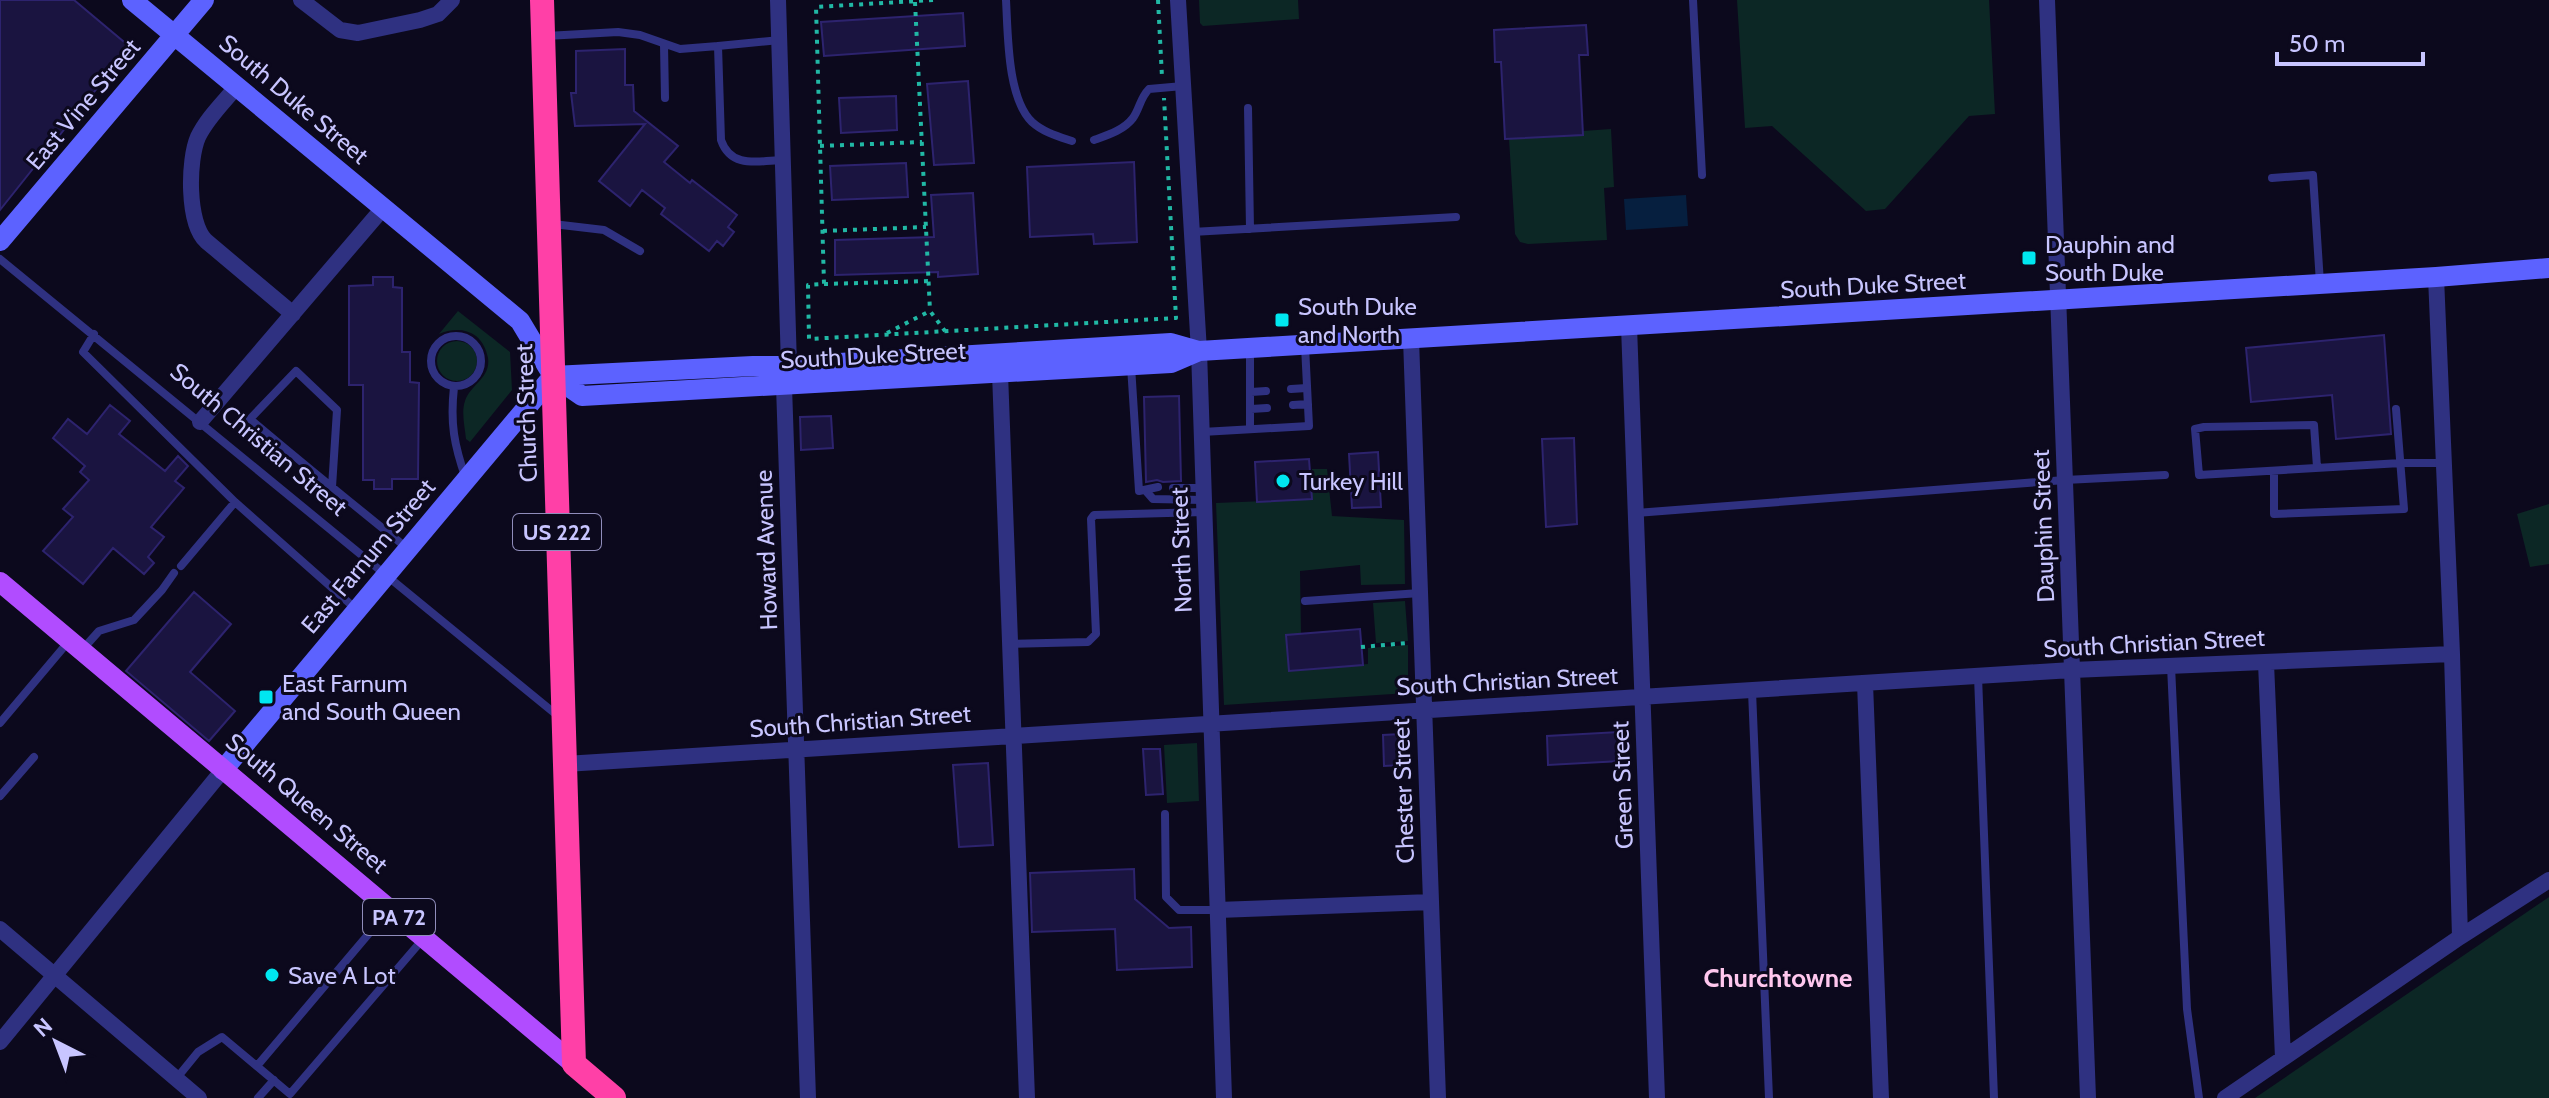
<svg xmlns="http://www.w3.org/2000/svg" width="2549" height="1098" viewBox="0 0 2549 1098" font-family="Cabin,sans-serif">
<style>
.green{fill:#0c2725}
.water{fill:#061f3f}
.building{fill:#1a1440;stroke:#2d236e;stroke-width:2}
.lines{fill:none;stroke-linecap:round;stroke-linejoin:round}
.path{stroke:#21b8a5;stroke-width:4;stroke-dasharray:4 6;stroke-linecap:butt}
.lane{stroke:#2f3181;stroke-width:8}
.street{stroke:#2f3181;stroke-width:16}
.secondary{stroke:#5c62ff;stroke-width:20}
.primary{stroke:#b14cff;stroke-width:20}
.highway{stroke:#ff40a7;stroke-width:24}
.poi-dot{fill:#00e7f0;stroke:#0c091d;stroke-width:3}
.labels{text-anchor:middle;dominant-baseline:central;stroke-width:6;stroke-linejoin:round;paint-order:stroke}
.shield{fill:#0c091d;stroke:#908dbb;stroke-width:2}
.shield-label{font-size:22px;font-weight:bold;fill:#c8c5ff}
.street-label{font-size:24px;fill:#c8c5ff;stroke:#0c091d}
.poi-label{font-size:24px;fill:#c8c5ff;stroke:#0c091d;text-anchor:start}
.neighbourhood-label{font-size:26px;font-weight:bold;fill:#ffc7ee;stroke:#0c091d}
</style>
<rect width="100%" height="100%" fill="#0c091d"/>
<path class="green" d="M1199 0H1298L1299 19 1203 26 1200 23Z
M1737 0H1989L1995 114 1969 116 1885 209 1866 211 1772 126 1745 128Z
M1611 129 1614 187 1604 188 1607 240 1528 244 1520 242 1515 234 1509 139 1583 135V131Z
M458 311 510 352 512 390 470 442 466 439C465 428 461 412 465 401 470 385 491 378 488 358 486 349 483 342 476 336 465 328 451 329 439 334Z
M437 361a20 20 0 1 1 40 0a20 20 0 1 1-40 0Z
M1312 469H1327L1332 516 1404 520 1405 584 1361 585 1360 565 1300 571 1301 634 1286 635 1289 670 1368 664V648L1408 645V693L1224 705 1216 503 1311 499Z
M2549 504V564L2530 567 2517 514Z
M1405 601 1408 641 1376 643 1373 603Z
M1197 743 1199 801 1167 803 1164 745Z
M2549 897V1098H2255Z"/>
<path class="water" d="M1686 195 1688 226 1626 230 1624 199Z"/>
<path class="building" d="M0 0H74L130 47 0 210Z
M963 13 965 46 824 56 821 22Z
M1586 25 1588 55H1579L1583 135 1505 139 1501 62H1495L1494 30Z
M625 49V85H633L634 111 678 146 664 162 690 183 692 180 737 215 728 227 734 232 723 246 717 241 709 251 661 214 665 208 642 190 630 206 599 181 645 124 575 126 571 93H576V51Z
M968 81 974 163 934 165 927 84Z
M896 96 897 130 841 133 839 98Z
M1134 162 1137 242 1094 244 1093 234 1030 237 1027 167Z
M906 163 908 197 832 200 830 166Z
M973 193 978 274 938 277V272L835 275V240L934 237 931 195Z
M373 277H393V287L402 288V352H410V382L419 383 418 479H392V489H374V480H363V385H349V286L373 285Z
M2384 335 2391 434 2336 439 2332 395 2251 402 2246 348Z
M1179 396 1181 481 1163 482 1157 480 1146 482 1144 397Z
M110 405 130 421 119 434 165 471 178 456 188 466 175 481 184 488 151 527 164 537 148 557 154 563 144 574 113 548 83 584 43 551 73 517 63 509 89 480 80 472 85 466 53 438 68 419 87 434Z
M831 416 833 448 801 450 800 417Z
M1574 438 1577 524 1546 527 1542 439Z
M1378 452 1381 507 1352 508 1349 454Z
M1309 459 1312 499 1257 502 1255 462Z
M194 592 231 624 190 672 235 711 209 741 126 671Z
M1360 629 1363 665 1289 671 1286 635Z
M1619 732 1621 761 1548 765 1547 736Z
M1401 734 1402 765 1384 766 1383 735Z
M1143 749H1160L1163 794 1146 795Z
M988 763 993 845 959 847 953 765Z
M1134 869 1135 899 1169 928 1191 927 1192 967 1117 970 1115 929 1032 932 1030 873Z"/>
<g class="lines">
<path class="path" d="M933 0 816 7 824 284 808 285 809 339 1176 318 1164 98
M1158 0 1162 77
M915 2 930 311
M820 146 922 142
M823 231 926 227
M824 284 929 281
M887 333 930 311 945 331
M1361 647 1407 643"/>
<path class="lane" d="M1006 0C1008 33 1007 98 1032 122 1043 132 1057 136 1072 141
M1693 0 1702 175
M546 36 618 32 640 35 680 49 718 46
M780 40 718 46 721 140C731 169 758 161 783 160
M664 45 665 98
M1248 108 1250 229
M1094 140C1108 135 1124 130 1133 118 1140 108 1140 98 1149 89L1183 86
M2272 178 2313 175 2320 283
M553 224 604 230 640 251
M1192 232 1456 217
M0 259 558 716
M94 334 83 352 235 502 356 609
M431 361a25 25 0 1 1 50 0a25 25 0 1 1-50 0Z
M1250 350V429
M1131 366 1139 491 1158 487
M454 387C450 423 454 445 466 479
M1291 389 1307 388
M1251 392 1266 391
M1293 405 1308 404
M1251 409 1267 408
M1202 432 1309 426 1305 346
M2317 467 2314 425 2204 427 2195 429 2199 475 2401 463H2443
M2274 472V514L2404 509 2396 409
M332 487 337 410 296 371 250 419C302 463 355 506 407 548
M1173 488H1203
M1146 491 1153 499 1203 500
M1636 513 2065 480 2165 475
M181 566 235 502
M1305 601 1420 593
M1011 644 1088 642 1096 634 1091 519 1094 515 1204 512
M82 650 99 631 134 620 162 590 174 573
M2171 666 2187 1009 2199 1098
M1978 676 1994 1098
M1752 691 1769 1098
M0 723 69 641
M0 796 34 757
M1165 814 1166 897 1179 910H1217
M257 1066 388 911
M176 1079 198 1052 222 1037 290 1094 423 939
M258 1098 274 1080"/>
<path class="street" d="M301 0 340 30 358 33 420 20 438 14 452 0
M778 0 789 366 784 386 808 1098
M1178 0 1199 351 1224 1098
M2047 0 2088 1098
M237 86C224 102 207 118 198 137 188 160 187 223 206 241L293 314
M2436 277 2452 654 2460 937
M1629 326 1657 1098
M1411 339 1438 1098
M1000 373 1027 1098
M200 422 384 207
M2266 663 2283 1058
M1865 683 1881 1098
M565 764 2072 670 2452 654
M1218 910 1431 902
M0 929 199 1098
M0 1042 223 770
M2225 1098 2460 937 2549 880"/>
<path class="secondary" d="M132 0 520 321 553 376 582 396 1171 363 1199 351 2436 277 2549 268
M0 241 204 0
M553 376 753 366H789L1171 343 1199 351
M223 770 553 376"/>
<path class="primary" d="M0 582 574 1064"/>
<path class="highway" d="M542 0 574 1064 614 1098"/>
</g>
<g class="poi-dot">
<rect x="2021" y="250" width="16" height="16" rx="4"/>
<rect x="1274" y="312" width="16" height="16" rx="4"/>
<circle cx="1283" cy="481" r="8"/>
<rect x="258" y="689" width="16" height="16" rx="4"/>
<circle cx="272" cy="975" r="8"/>
</g>
<g class="labels">
<g class="shield">
<rect x="513" y="514" width="88" height="36" rx="6"/>
<rect x="363" y="899" width="72" height="36" rx="6"/>
</g>
<g class="shield-label">
<text x="557" y="532">US 222</text>
<text x="399" y="917">PA 72</text>
</g>
<g class="street-label">
<text transform="translate(294 99) rotate(40)">South Duke Street</text>
<text transform="translate(83 104) rotate(-50)">East Vine Street</text>
<text transform="translate(1873 285) rotate(-3)">South Duke Street</text>
<text transform="translate(873 355) rotate(-3)">South Duke Street</text>
<text transform="translate(526 413) rotate(-92)">Church Street</text>
<text transform="translate(259 439) rotate(40)">South Christian Street</text>
<text transform="translate(2043 526) rotate(-92)">Dauphin Street</text>
<text transform="translate(766 550) rotate(-92)">Howard Avenue</text>
<text transform="translate(1181 550) rotate(-92)">North Street</text>
<text transform="translate(368 556) rotate(-50)">East Farnum Street</text>
<text transform="translate(2154 643) rotate(-3)">South Christian Street</text>
<text transform="translate(1507 681) rotate(-3)">South Christian Street</text>
<text transform="translate(860 721) rotate(-4)">South Christian Street</text>
<text transform="translate(1622 785) rotate(-92)">Green Street</text>
<text transform="translate(1403 791) rotate(-92)">Chester Street</text>
<text transform="translate(307 803) rotate(40)">South Queen Street</text>
</g>
<g class="poi-label">
<text x="2045" y="244">Dauphin and<tspan x="2045" dy="28">South Duke</tspan></text>
<text x="1298" y="306">South Duke<tspan x="1298" dy="28">and North</tspan></text>
<text x="1299" y="481">Turkey Hill</text>
<text x="282" y="683">East Farnum<tspan x="282" dy="28">and South Queen</tspan></text>
<text x="288" y="975">Save A Lot</text>
</g>
<g class="neighbourhood-label">
<text x="1778" y="978">Churchtowne</text>
</g>
</g>
<g transform="translate(56 1042) rotate(318)" stroke="#0c091d" stroke-width="6" paint-order="stroke">
<path d="M0-6L14 30L0 20L-14 30Z" fill="#c8c5ff"/>
<text y="-12" font-size="22" font-weight="bold" text-anchor="middle" fill="#c8c5ff">N</text>
</g>
<path d="M2277 52v12h146v-12" fill="none" stroke="#c8c5ff" stroke-width="4"/>
<text x="2289" y="52" font-size="24" fill="#c8c5ff" stroke="#0c091d" stroke-width="6" paint-order="stroke">50 m</text>
</svg>
